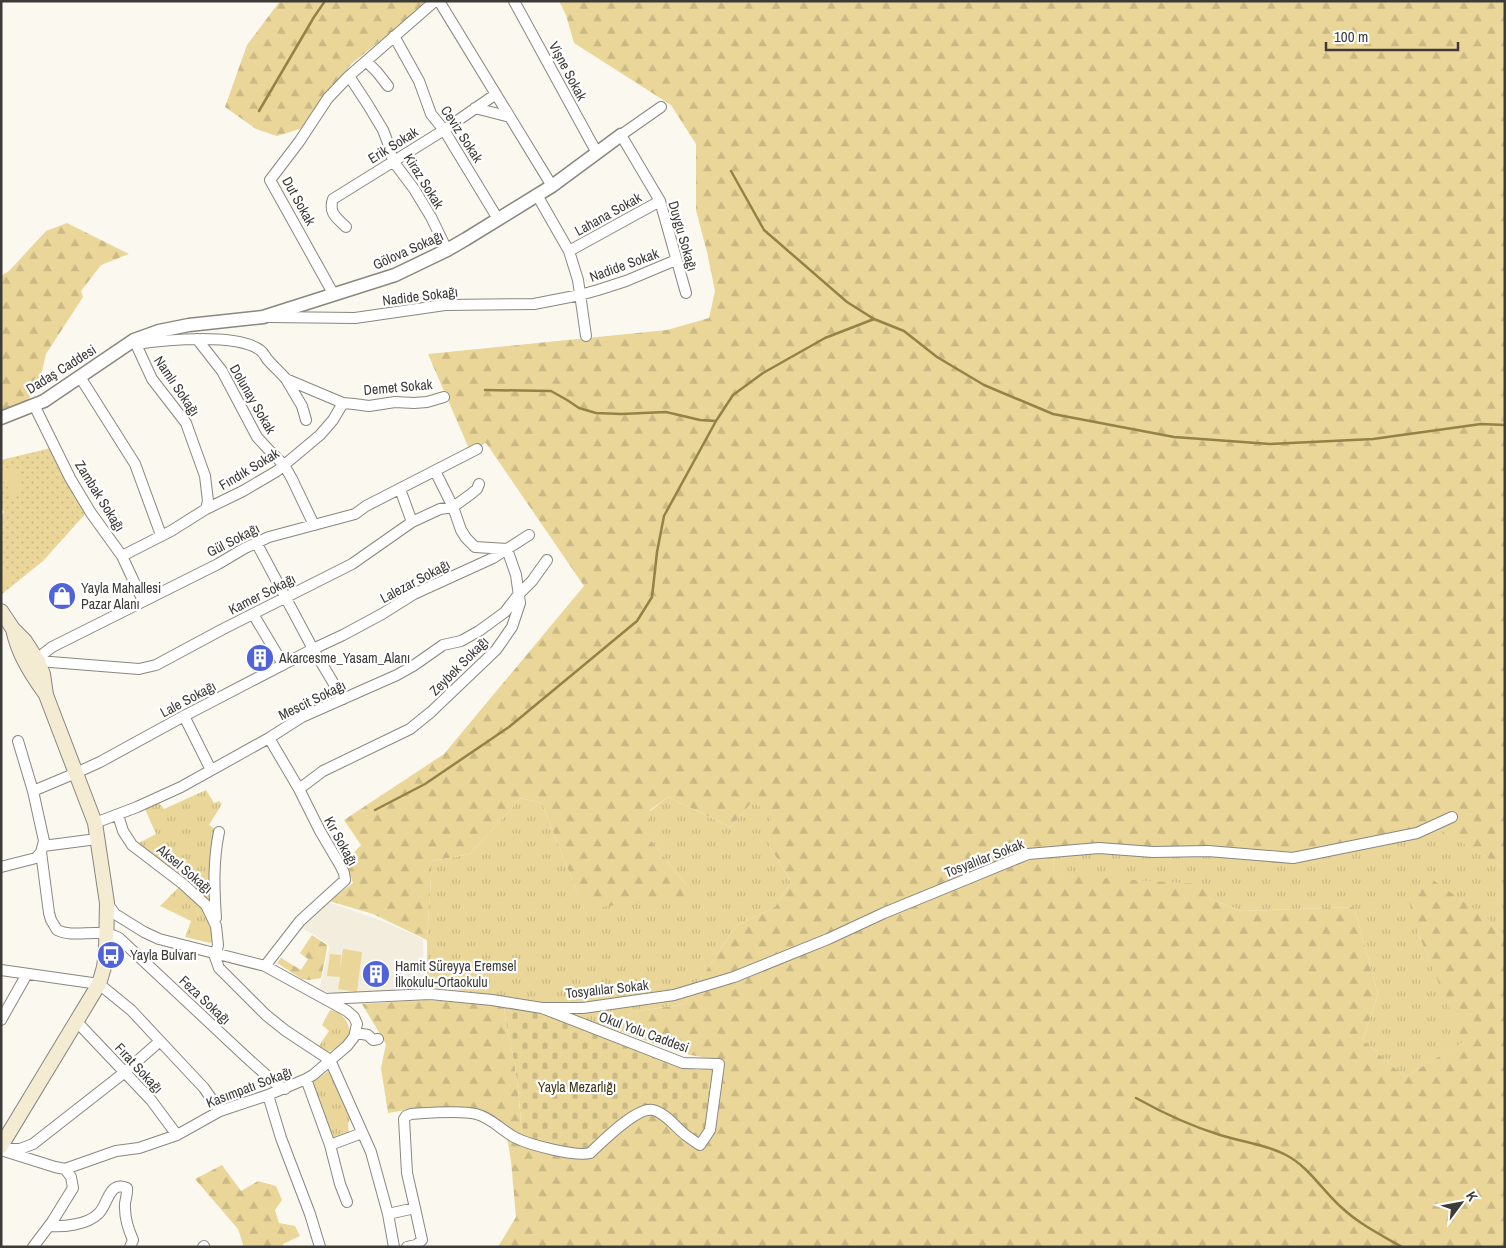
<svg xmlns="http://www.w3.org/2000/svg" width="1506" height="1248" viewBox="0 0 1506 1248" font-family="'Archivo Narrow',sans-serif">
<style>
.built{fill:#f2eddd}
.grass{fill:url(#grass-tufts)}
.forest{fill:url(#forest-firs)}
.cemetery{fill:url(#cemetery-stones)}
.park{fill:url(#park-dots)}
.pitch{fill:#ead698}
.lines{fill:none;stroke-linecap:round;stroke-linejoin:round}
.stream{stroke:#948246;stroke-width:2.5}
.minor-casing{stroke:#89877f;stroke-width:12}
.tertiary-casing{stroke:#89877f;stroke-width:15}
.secondary-casing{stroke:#89877f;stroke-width:16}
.minor{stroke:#fff;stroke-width:10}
.tertiary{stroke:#fff;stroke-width:12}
.secondary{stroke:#f3ebd2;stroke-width:14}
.labels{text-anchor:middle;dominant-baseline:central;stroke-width:4.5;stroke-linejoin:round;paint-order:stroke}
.street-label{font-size:14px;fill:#3c3b38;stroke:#fff}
.poi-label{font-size:14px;fill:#3c3b38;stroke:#fff;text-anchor:start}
.park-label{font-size:14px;fill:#3f340f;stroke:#fff}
</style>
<defs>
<pattern id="grass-tufts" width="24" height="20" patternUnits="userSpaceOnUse" patternTransform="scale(1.25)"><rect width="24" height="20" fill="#ead698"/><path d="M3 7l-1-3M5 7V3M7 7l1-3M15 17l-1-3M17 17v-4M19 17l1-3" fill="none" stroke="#cab984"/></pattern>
<pattern id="forest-firs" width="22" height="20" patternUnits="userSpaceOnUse" patternTransform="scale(1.25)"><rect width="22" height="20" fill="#ead698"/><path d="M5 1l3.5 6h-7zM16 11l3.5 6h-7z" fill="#cab984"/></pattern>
<pattern id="cemetery-stones" width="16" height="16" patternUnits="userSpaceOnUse" patternTransform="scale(1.25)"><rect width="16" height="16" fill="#ead698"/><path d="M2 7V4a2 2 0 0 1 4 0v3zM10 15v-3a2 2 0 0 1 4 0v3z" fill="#cab984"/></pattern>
<pattern id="park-dots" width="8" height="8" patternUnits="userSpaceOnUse" patternTransform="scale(1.25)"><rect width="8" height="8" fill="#ead698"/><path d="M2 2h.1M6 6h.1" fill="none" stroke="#cab984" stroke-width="1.8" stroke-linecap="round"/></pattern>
</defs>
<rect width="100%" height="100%" fill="#fbf8f0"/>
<path class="built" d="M328 902 383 921 423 939 424 990 340 995 319 990 329 948 328 944 313 934 301 928 317 909Z"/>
<path class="grass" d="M206 790 214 803 219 801 222 804 209 825 215 829 212 848 213 902 209 903 179 873 137 844 156 834 145 809 159 803 164 809Z
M668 797 731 827 752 802 772 813 769 845 791 882 775 907 736 926 684 1004 633 1012 611 1028 523 999 427 986V940L432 861 470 854 521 798 542 803 577 892 686 885 650 839V811Z
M1441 830 1505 868V940L1487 918 1418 933 1464 1042 1405 1077 1363 1040 1378 994 1354 907 1241 911 1210 899 1053 875 1054 847 1371 841Z
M180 886 196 901 211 920 213 941 210 943 185 937 191 921 160 906Z
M330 1010C332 1011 335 1011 337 1012 348 1018 354 1033 345 1042 340 1047 334 1049 328 1052L319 1046 329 1031 322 1025Z
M328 1071 332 1074 350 1119 348 1124 349 1134 334 1141 330 1138 312 1087 313 1082Z"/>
<path class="forest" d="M280 1H430L351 64 306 127 277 136 256 129 225 107 247 45Z
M559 1H1505V868L1440 830 1371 841 1269 850 1054 847 1053 875 1201 884 1210 899 1241 911 1354 907 1378 994 1363 1040 1405 1077 1463 1042 1418 933 1406 891 1433 880 1487 918 1505 940V1247H498L516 1217 511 1161 505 1125 463 1108 412 1109 388 1113 381 1068 386 1044 362 1004 426 1000 504 1005C505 1022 509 1035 512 1051 518 1080 520 1108 522 1137L711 1069 712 1059 680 1053 611 1028 633 1012 684 1004 736 926 775 907 791 882 769 845 771 813 752 802 731 827 668 797 650 810V839L686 885V897L600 907 577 892 542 803 521 798 470 854 432 861 427 940 373 914 329 901 353 883 345 862 361 845 344 820 444 754 584 586 486 443 470 451 428 354 667 330 709 318 715 291 707 252 696 210V144L671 105 574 43 566 15Z
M67 223 129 254 101 265 81 291 83 297 46 354 40 380 27 402 1 412V276L9 271 46 231Z
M312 935 327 945V949L321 978 309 980 302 979 277 963 281 958 301 970 308 959 300 953Z
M222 1165 241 1191 258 1181 276 1186 282 1200 275 1210 279 1223 295 1226 300 1236 283 1244V1247H244L238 1229 195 1179Z"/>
<path class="cemetery" d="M504 1005 526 1008 637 1048 663 1060 697 1070 711 1069 705 1128 697 1141 652 1106 601 1141 583 1152 522 1137C520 1108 518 1080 512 1051 509 1035 505 1022 504 1005Z"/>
<path class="park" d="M51 448 87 512 43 561 2 594 1 517 4 512 1 507V460Z"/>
<path class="pitch" d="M15 466 24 490 11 495 1 470Z
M1 566 13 583 3 590 1 587Z
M343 949 362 952 357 992 338 989 340 977 327 976 330 954 341 955 340 970Z"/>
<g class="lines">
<path class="stream" d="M259 111 314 17 325 1
M731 171 764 230 847 302 874 319 904 331 937 357 984 385 1053 414 1174 437 1270 444 1373 439 1481 424 1505 425
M485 390 551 391 567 400 579 408 596 413 621 414 666 412 700 420 716 421
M375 810 425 784 509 727 637 621 652 597 657 552 664 516 716 421 733 395 763 373 825 338 874 319
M1136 1098C1163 1113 1191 1126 1220 1135 1242 1142 1266 1144 1286 1155 1309 1167 1322 1190 1341 1207 1359 1224 1381 1235 1402 1247"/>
<defs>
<path id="minor" d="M439 1 552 186
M514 1 597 153
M394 36 419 81 431 114 444 130 498 219
M366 61 377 72 388 86
M349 76 368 105 383 130 388 143 393 161 414 189 431 217 447 250
M661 107 621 135 660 201 686 293
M475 108 510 117
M537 195 569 251 578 280 586 336
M346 227C337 218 328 213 333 199L444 130 496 94
M569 251 660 201
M334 295 270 180 299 142 328 98 349 76 435 1
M269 317 355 318 445 305 534 304 580 295 598 290 626 281 676 260
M197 339 222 371 257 437 267 448 284 465 292 479 314 525
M136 344C165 340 236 333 260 350 264 353 265 356 267 359 273 366 280 372 286 379
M80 377 135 464 161 535
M34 405 70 478 91 513 122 556 143 601
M306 420 302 406 286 379 343 403 354 404 369 406 395 402 414 403 427 402 444 397
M477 449 366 506 355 514 269 537 245 548 218 564 52 647 43 654 38 661 139 669 156 665 223 629 352 564 412 522 440 509 453 507 471 494 477 489 479 484
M400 489 412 522
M206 509 243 491 277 471 320 435 333 420 343 403
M256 542 313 649 343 699
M122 556 171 531 206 509 208 501 205 476 186 423 152 379 134 340
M253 614 283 664
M184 716 211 770
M299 789 323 771 410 729 431 712 496 650 512 627 520 603 516 575 507 549 475 547 466 538 461 530 453 507 435 471
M33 791 76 773 100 762 184 716 313 649 343 635 382 614 414 594 493 558 529 535
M118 815 123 831 132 845 183 884 206 905 216 926 218 945 215 957 219 968 266 1015 286 1031 330 1060 371 1152 388 1214 394 1247
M95 823 137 807 181 787 269 738 302 717 397 675 413 666 443 645 461 641 479 631 505 612 518 595 532 581 547 560
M43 846 97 839
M41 852 49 913 51 920 57 930C75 939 99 927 119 938L245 1056 275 1083 285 1089
M1 867 36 858 41 852 44 841 33 791 18 741
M216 918C214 889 213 861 219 832
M265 966 300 921 345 880 344 873 340 865 320 831 299 789 269 738
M1 970 99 984 131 1010 204 1088 220 1111
M325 999 430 994 492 1000 542 1008 683 1063 719 1064 710 1130 700 1145C695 1142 691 1139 687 1136 677 1129 666 1113 653 1110 637 1106 602 1142 590 1153 576 1157 530 1145 516 1138 502 1131 492 1118 476 1114 461 1110 427 1113 411 1114L406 1116 404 1119 407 1173 415 1208 388 1214
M542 1008H583L674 995 734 977 828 939 884 913 1028 854 1099 848 1153 852 1208 851 1293 858 1417 833 1452 817
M1 1020 27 974
M77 1022 151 1100 177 1135
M356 1033 368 1035 373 1040 378 1039
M306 1079 330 1145 340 1184 347 1202
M268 1095 281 1138 310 1214 320 1247
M330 1145 362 1133
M10 1149H20L33 1144 125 1072 160 1041
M1 1150 55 1167 65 1169 116 1151 139 1148 177 1135 220 1111 268 1095 306 1079 313 1075 347 1046 354 1037 357 1024 354 1017 347 1011 265 966 159 939 144 932 115 914 107 903
M49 1226C63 1227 87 1225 98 1214 108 1206 108 1180 127 1188 128 1195 124 1201 125 1208 125 1219 129 1231 133 1240L130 1247
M33 1247 52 1222 73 1188 71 1177 65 1169
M203 1247 204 1246
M407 1247 416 1245 422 1240 415 1208"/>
<path id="tertiary" d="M1 418 44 401 134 340 159 331 189 325 263 317 395 275 447 250 466 239 552 186 621 135"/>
<path id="secondary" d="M1 611 13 629 25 641 38 661 43 674 46 695 95 823 107 903 106 952 104 967 99 984 1 1146
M13 629C18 653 30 672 44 692"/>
</defs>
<use href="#minor" class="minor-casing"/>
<use href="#tertiary" class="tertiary-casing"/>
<use href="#secondary" class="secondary-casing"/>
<use href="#minor" class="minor"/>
<use href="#tertiary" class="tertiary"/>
<use href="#secondary" class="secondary"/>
</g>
<defs>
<symbol id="shop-disc" viewBox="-11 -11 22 22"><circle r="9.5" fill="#5063d8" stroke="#fff"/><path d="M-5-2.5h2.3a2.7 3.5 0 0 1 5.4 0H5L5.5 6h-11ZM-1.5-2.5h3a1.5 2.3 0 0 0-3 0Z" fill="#fff"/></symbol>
<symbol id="building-disc" viewBox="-11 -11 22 22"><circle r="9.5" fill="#5063d8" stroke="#fff"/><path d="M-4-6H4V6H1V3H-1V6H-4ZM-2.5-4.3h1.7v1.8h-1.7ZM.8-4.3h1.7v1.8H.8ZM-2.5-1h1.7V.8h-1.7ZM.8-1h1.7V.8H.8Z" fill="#fff"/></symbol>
<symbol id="bus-disc" viewBox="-11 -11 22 22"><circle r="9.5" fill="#5063d8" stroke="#fff"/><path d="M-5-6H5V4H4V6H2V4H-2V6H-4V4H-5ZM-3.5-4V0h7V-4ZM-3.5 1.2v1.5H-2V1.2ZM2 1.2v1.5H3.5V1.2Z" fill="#fff"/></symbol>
</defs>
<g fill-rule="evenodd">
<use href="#shop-disc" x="46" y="580" width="32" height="32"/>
<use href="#building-disc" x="244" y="642" width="32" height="32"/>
<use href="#bus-disc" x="95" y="939" width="32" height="32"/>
<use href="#building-disc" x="360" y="958" width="32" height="32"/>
</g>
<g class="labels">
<g class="street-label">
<text transform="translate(568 71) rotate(62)">Vişne Sokak</text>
<text transform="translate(462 134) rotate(57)">Ceviz Sokak</text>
<text transform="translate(393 145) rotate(-32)">Erik Sokak</text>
<text transform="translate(424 181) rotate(58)">Kiraz Sokak</text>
<text transform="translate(299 201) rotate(61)">Dut Sokak</text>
<text transform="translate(608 214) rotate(-29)">Lahana Sokak</text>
<text transform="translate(683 236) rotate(74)">Duygu Sokağı</text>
<text transform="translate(408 250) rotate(-24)">Gölova Sokağı</text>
<text transform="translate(624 265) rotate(-20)">Nadide Sokak</text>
<text transform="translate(420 296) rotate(-7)">Nadide Sokağı</text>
<text transform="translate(61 369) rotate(-32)">Dadaş Caddesi</text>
<text transform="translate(177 386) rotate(56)">Namlı Sokağı</text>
<text transform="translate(398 387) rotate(-5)">Demet Sokak</text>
<text transform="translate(253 399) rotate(60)">Dolunay Sokak</text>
<text transform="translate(249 469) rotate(-31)">Fındık Sokak</text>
<text transform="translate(100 496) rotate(58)">Zambak Sokağı</text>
<text transform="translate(233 540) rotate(-27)">Gül Sokağı</text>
<text transform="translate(415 581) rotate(-28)">Lalezar Sokağı</text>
<text transform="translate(262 594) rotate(-27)">Kamer Sokağı</text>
<text transform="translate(459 666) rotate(-45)">Zeybek Sokağı</text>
<text transform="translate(188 699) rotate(-28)">Lale Sokağı</text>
<text transform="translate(312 700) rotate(-26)">Mescit Sokağı</text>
<text transform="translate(341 841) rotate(61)">Kır Sokağı</text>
<text transform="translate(984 858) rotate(-21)">Tosyalılar Sokak</text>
<text transform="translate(185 869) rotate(40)">Aksel Sokağı</text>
<text transform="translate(607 989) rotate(-6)">Tosyalılar Sokak</text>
<text transform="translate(205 1000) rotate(43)">Feza Sokağı</text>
<text transform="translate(644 1032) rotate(20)">Okul Yolu Caddesi</text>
<text transform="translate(139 1068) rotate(47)">Fırat Sokağı</text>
<text transform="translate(249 1087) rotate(-21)">Kasımpatı Sokağı</text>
</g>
<g class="poi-label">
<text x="81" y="588">Yayla Mahallesi<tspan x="81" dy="16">Pazar Alanı</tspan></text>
<text x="279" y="658">Akarcesme_Yasam_Alanı</text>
<text x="130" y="955">Yayla Bulvarı</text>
<text x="395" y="966">Hamit Süreyya Eremsel<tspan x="395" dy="16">İlkokulu-Ortaokulu</tspan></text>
</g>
<g class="park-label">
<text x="577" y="1087">Yayla Mezarlığı</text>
</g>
</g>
<rect width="1506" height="1248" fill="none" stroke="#3c3b38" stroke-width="5"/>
<g transform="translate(1461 1203) rotate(58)" stroke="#ffffff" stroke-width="4" paint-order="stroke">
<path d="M0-4L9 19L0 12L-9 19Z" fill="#3c3b38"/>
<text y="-8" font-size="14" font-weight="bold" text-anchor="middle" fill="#3c3b38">K</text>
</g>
<path d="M1326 42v8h132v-8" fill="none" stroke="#3c3b38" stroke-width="2.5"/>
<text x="1334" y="42" font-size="15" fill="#3c3b38" stroke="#ffffff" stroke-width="4" paint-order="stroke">100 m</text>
</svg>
